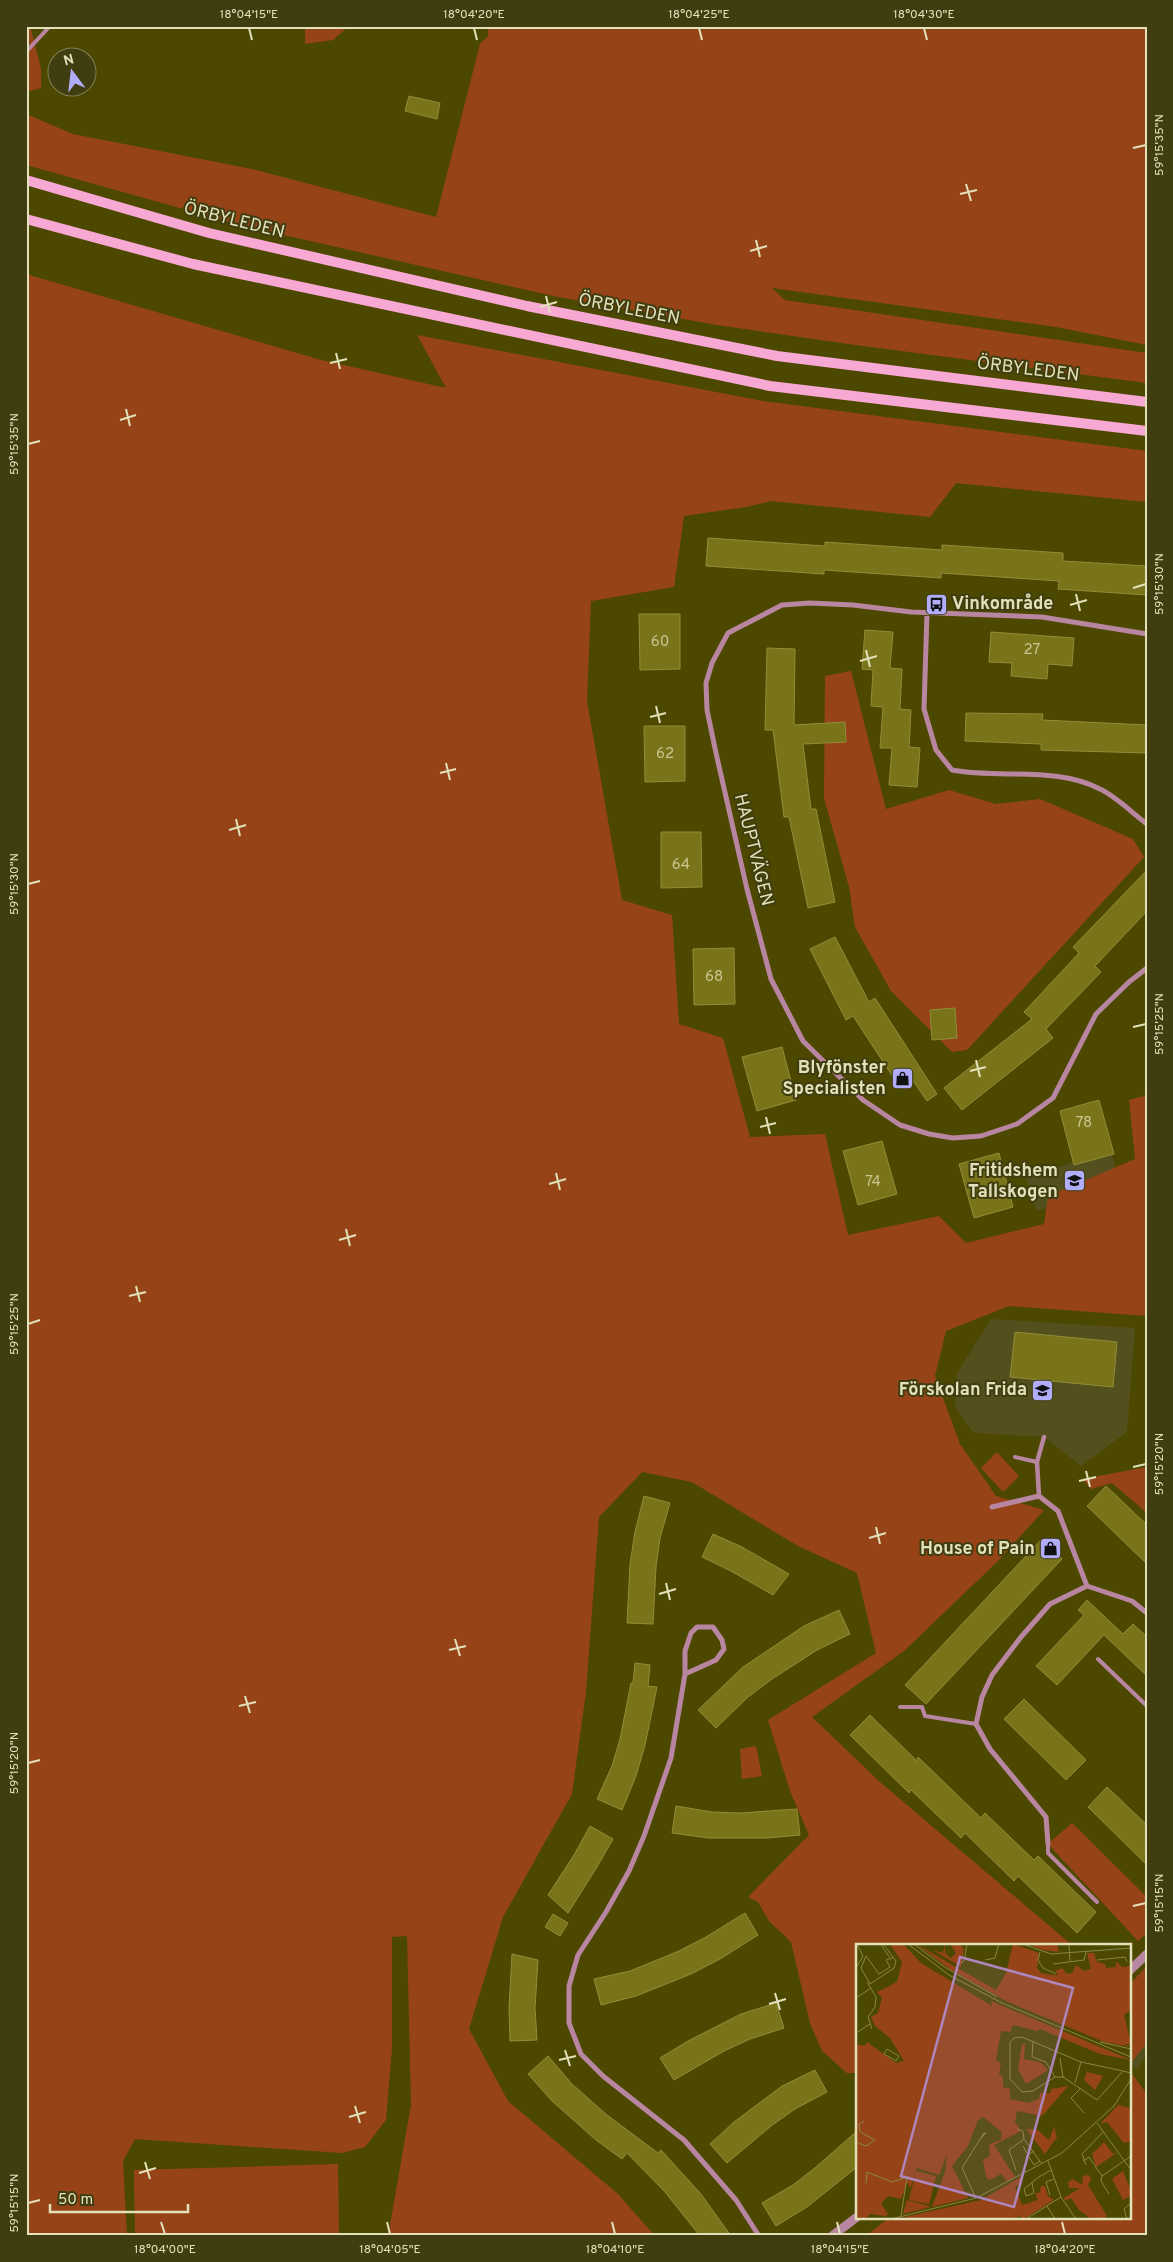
<svg xmlns="http://www.w3.org/2000/svg" width="1173" height="2262" viewBox="0 0 1173 2262" font-family="Overpass,sans-serif">
<style>
.built{fill:#53501e}
.green{fill:#964417}
.building{fill:#79741a;stroke:#928d38}
.lines{fill:none;stroke-linecap:round;stroke-linejoin:round}
.service{stroke:#b886a1;stroke-width:4}
.pedestrian{stroke:#b886a1;stroke-width:4.5}
.minor{stroke:#b886a1;stroke-width:5}
.tertiary{stroke:#b886a1;stroke-width:9}
.secondary{stroke:#f7a8d3;stroke-width:10}
.ticks{fill:none;stroke:#e2e1b9;stroke-width:2}
.labels{text-anchor:middle;dominant-baseline:central;stroke-width:4;stroke-linejoin:round;paint-order:stroke}
.number-label{font-size:15px;fill:#c8c691}
.street-label{font-size:18px;fill:#e2e1b9;stroke:#403d10}
.poi-label{font-size:18px;font-weight:bold;fill:#e2e1b9;stroke:#403d10;text-anchor:end}
.inset-road{fill:none;stroke:#89854a;stroke-width:1}
.view{fill:#ae86bc;fill-opacity:0.15;stroke:#ae86bc;stroke-width:2.5}
.inset-edge{fill:none;stroke:#e2e1b9;stroke-width:2.5}
.neatline{fill:none;stroke:#e2e1b9;stroke-width:2}
.ticks-label{font-size:12px;text-anchor:middle;fill:#e2e1b9}
</style>
<rect width="100%" height="100%" fill="#4d4800"/>
<path class="built" d="M1110 1149 1121 1185 1037 1211 1026 1178Z
M991 1319 1135 1328 1127 1432 1081 1466 1044 1437 974 1433 955 1407 957 1373Z
M1147 2007V2053L1138 2069 1129 2065Z"/>
<path class="green" d="M26 26H30L41 68V88L27 92Z
M305 26H349L333 40 305 44Z
M488 26H1147V345L1056 327 772 288 785 300 1147 353V383L848 344 717 325 558 297 248 227 26 165V114L73 134 252 169 436 217 480 44 488 36Z
M26 274 321 360 446 388 417 335 763 401 1147 451V502L956 483 930 517 771 501 746 507 684 516 674 587 591 601 587 701 622 900 672 915 679 1024 723 1038 750 1137 825 1134 848 1235 939 1216 966 1243 1044 1224 1048 1196 1135 1159 1129 1100 1147 1095V1316L1009 1306 946 1331 935 1376 960 1444 996 1496 1044 1510 997 1562 904 1651 812 1717 881 1783 1073 1946H857V2073H847L822 2051 810 2023 791 1942 769 1921 758 1902 748 1897 809 1835 790 1791 768 1720 876 1653 857 1573 798 1546 692 1482 642 1472 599 1517 586 1692 572 1794 503 1917 469 2029 508 2101 618 2194 655 2236H388L411 2105 407 1936 392 1937V2049L386 2120 365 2147 342 2153 135 2139 123 2161 127 2236H26Z
M851 671 886 809 949 790 996 804 1040 799 1133 839 1144 857 967 1050 952 1052 891 991 855 927 849 887 824 798 825 676Z
M997 1452 1019 1476 1003 1492 981 1468Z
M1147 1467V1513L1112 1483 1091 1489 1082 1479Z
M756 1746 762 1776 742 1779 740 1749Z
M1072 1823 1147 1897V1933L1138 1941 1048 1844Z
M1147 1966V2043L1129 2065V1985Z
M1129 2070 1147 2094V2236H866L889 2218H1129Z
M338 2164 339 2236H135L134 2170Z"/>
<path class="building" d="M409 96 440 103 437 119 405 111Z
M708 538 825 546V542L942 550V545L1063 553V561L1147 566V595L1058 589 1059 581 941 573V578L824 570V574L706 566Z
M639 614H680V669L640 670Z
M865 630 893 632 890 668 902 669 900 709 911 710 909 747 920 748 917 787 889 785 892 748H880L883 707 871 706 873 670 862 669Z
M991 632 1074 638 1072 666 1048 664 1047 679 1011 676 1012 663 989 662Z
M767 648 795 649 794 725 845 722 846 742 803 744 811 809H816L835 902 808 908 789 817H784L773 730H765Z
M966 713 1043 714 1042 720 1147 725V753L1041 750V744L965 741Z
M644 726H685V781L645 782Z
M661 832H701L702 887 661 888Z
M1147 870V911L1095 966 1101 972 1046 1029 1053 1038 962 1110 944 1088 1032 1019 1024 1012 1079 953 1073 947Z
M835 937 869 1002 875 998 937 1094 927 1101 911 1078 899 1086 853 1016 846 1020 810 949Z
M734 948 735 1004 694 1005 693 949Z
M955 1008 957 1038 932 1040 930 1010Z
M782 1047 796 1100 757 1111 742 1057Z
M1099 1100 1114 1154 1074 1165 1060 1111Z
M882 1141 897 1194 858 1205 843 1151Z
M999 1153 1013 1207 974 1218 959 1164Z
M1015 1332 1117 1342 1113 1387 1010 1377Z
M1106 1486 1147 1525V1564L1087 1506Z
M644 1496 670 1503 660 1538 656 1567 653 1624 627 1623 630 1564 635 1532Z
M713 1534 742 1547 789 1574 773 1595 731 1571 702 1557Z
M1041 1540 1062 1559 926 1704 905 1685Z
M1087 1600 1123 1634 1133 1624 1147 1637V1676L1104 1635 1057 1685 1036 1666 1084 1615 1078 1610Z
M839 1610 850 1634 817 1650 772 1679 748 1697 716 1728 698 1710 743 1667 804 1626Z
M635 1663 650 1665 648 1686 657 1687 645 1745 636 1776 622 1810 597 1799 612 1766 620 1739 631 1683H633Z
M1024 1699 1086 1760 1066 1780 1004 1719Z
M870 1715 917 1761 918 1757 981 1818 985 1813 1034 1860 1038 1856 1096 1912 1077 1933 1018 1876 1014 1881 965 1833 961 1838 911 1790 909 1793 850 1735Z
M1107 1787 1147 1825V1865L1088 1807Z
M676 1806 712 1812 740 1813 797 1809 800 1835 767 1838H708L672 1833Z
M590 1826 613 1839 597 1867 568 1913 548 1895 574 1855Z
M745 1913 758 1935 720 1959 691 1974 636 1996 601 2005 594 1979 630 1971 679 1951 706 1937Z
M553 1914 568 1923 560 1936 545 1927Z
M512 1954 538 1960 535 2008 537 2040 510 2041 509 2008Z
M776 2003 784 2028 750 2039 724 2051 674 2080 660 2058 688 2041 741 2014Z
M548 2056 572 2084 607 2115 658 2153 661 2150 701 2194 731 2236H700L665 2192 627 2153 622 2159 596 2140 552 2101 528 2074Z
M815 2070 827 2092 795 2109 771 2126 727 2163 710 2144 734 2122 782 2086Z
M857 2131V2167L807 2207 776 2226 762 2203 793 2185 816 2167Z"/>
<g class="lines">
<path class="service" d="M26 52 50 26
M1015 1457 1037 1462
M1098 1659 1147 1706
M900 1707H922L925 1716 976 1724
M1048 1844V1853L1097 1902"/>
<path class="pedestrian" d="M1039 1496 1037 1462 1044 1437"/>
<path class="minor" d="M927 613 924 709 936 750 952 770C1000 779 1056 766 1100 789 1117 797 1132 813 1147 824
M1147 634 1042 617 911 612 853 605 810 603 782 605 728 633 712 663 706 683 707 710 716 753 747 889 771 979 803 1041 863 1100 900 1125 929 1134 953 1138 981 1136 1017 1124 1053 1098 1096 1014 1129 982 1147 968
M992 1507 1039 1496 1058 1511 1087 1586 1132 1601 1147 1613
M685 1674 716 1660 724 1649 722 1640 713 1627H697L691 1633 685 1651V1674L671 1758 644 1836 629 1871 606 1912 578 1955 569 1986V2023L581 2054 603 2076 684 2140 736 2200 759 2236
M1048 1844 1046 1817 990 1749 976 1724 982 1697 992 1675 1021 1637 1050 1604 1087 1586"/>
<path class="tertiary" d="M1129 1971 1147 1954
M832 2236 857 2217"/>
<path class="secondary" d="M26 180 209 233 527 306 777 356 1147 402
M26 219 193 264 770 386 1147 431"/>
</g>
<path class="ticks" d="M249 28 252 40M474 28 477 40M699 28 702 40M924 28 927 40M1133 148 1146 145M966 184 971 201M960 194 977 190M756 240 760 257M750 251 767 246M546 296 550 313M540 307 557 302M336 353 340 369M330 363 347 359M126 409 130 426M120 420 136 415M28 444 40 441M1133 588 1146 584M1076 594 1080 611M1070 605 1087 600M866 650 870 667M860 661 877 656M656 706 660 723M650 717 666 713M446 763 450 780M440 773 456 769M236 819 240 836M229 830 246 825M28 884 40 881M1133 1027 1146 1024M976 1060 980 1077M970 1071 986 1067M766 1117 770 1134M760 1127 776 1123M556 1173 560 1190M549 1184 566 1179M346 1229 350 1246M339 1240 356 1235M136 1286 140 1302M129 1296 146 1292M28 1324 40 1320M1133 1467 1146 1464M1086 1471 1090 1487M1079 1481 1096 1477M876 1527 880 1544M869 1538 886 1533M666 1583 670 1600M659 1594 676 1589M455 1639 460 1656M449 1650 466 1646M245 1696 250 1713M239 1706 256 1702M28 1763 40 1760M1133 1906 1146 1903M775 1993 780 2010M769 2004 786 1999M565 2050 570 2066M559 2060 576 2056M355 2106 360 2123M349 2117 366 2112M145 2162 150 2179M139 2173 156 2168M28 2203 40 2200M161 2222 165 2234M387 2222 390 2234M612 2222 615 2234M837 2222 840 2234M1062 2222 1065 2234"/>
<defs>
<symbol id="bus-square" viewBox="-11 -11 22 22"><rect x="-9" y="-9" width="18" height="18" rx="4" fill="#b1adfa" stroke="#403d10"/><path d="M-5-6H5V4H4V6H2V4H-2V6H-4V4H-5ZM-3.5-4V0h7V-4ZM-3.5 1.2v1.5H-2V1.2ZM2 1.2v1.5H3.5V1.2Z" fill="#111"/></symbol>
<symbol id="shop-square" viewBox="-11 -11 22 22"><rect x="-9" y="-9" width="18" height="18" rx="4" fill="#b1adfa" stroke="#403d10"/><path d="M-5-2.5h2.3a2.7 3.5 0 0 1 5.4 0H5L5.5 6h-11ZM-1.5-2.5h3a1.5 2.3 0 0 0-3 0Z" fill="#111"/></symbol>
<symbol id="school-square" viewBox="-11 -11 22 22"><rect x="-9" y="-9" width="18" height="18" rx="4" fill="#b1adfa" stroke="#403d10"/><path d="M0-5L7-2L0 1L-7-2ZM-4 1L0 2.5L4 1V4Q0 6-4 4Z" fill="#111"/></symbol>
</defs>
<g fill-rule="evenodd">
<use href="#bus-square" x="924" y="592" width="25" height="25"/>
<use href="#shop-square" x="890" y="1066" width="25" height="25"/>
<use href="#school-square" x="1062" y="1168" width="25" height="25"/>
<use href="#school-square" x="1030" y="1378" width="25" height="25"/>
<use href="#shop-square" x="1038" y="1536" width="25" height="25"/>
</g>
<g class="labels">
<g class="number-label">
<text x="660" y="642">60</text>
<text x="1032" y="650">27</text>
<text x="665" y="754">62</text>
<text x="681" y="865">64</text>
<text x="714" y="977">68</text>
<text x="1084" y="1123">78</text>
<text x="873" y="1182">74</text>
</g>
<g class="street-label">
<text transform="translate(234 221) rotate(14)">ÖRBYLEDEN</text>
<text transform="translate(629 310) rotate(11)">ÖRBYLEDEN</text>
<text transform="translate(1028 370) rotate(7)">ÖRBYLEDEN</text>
<text transform="translate(753 850) rotate(76)">HAUPTVÄGEN</text>
</g>
<g class="poi-label">
<text x="952" y="604" text-anchor="start">Vinkområde</text>
<text x="886" y="1068">Blyfönster<tspan x="886" dy="21">Specialisten</tspan></text>
<text x="1058" y="1171">Fritidshem<tspan x="1058" dy="21">Tallskogen</tspan></text>
<text x="1027" y="1390">Förskolan Frida</text>
<text x="1035" y="1549">House of Pain</text>
</g>
</g>
<g transform="translate(856 1944)">
<rect width="275" height="275" fill="#4d4800"/>
<path d="M34 0H47L65 19 136 62 135 57 275 116 244 110 184 85 180 87 157 81 154 88 145 87 140 116 145 119 143 130 147 133V143L154 145V155L173 159 183 155 184 149H194L195 145 212 142 186 172 161 167 159 178 165 187 138 201 159 233 151 237 145 230 134 236 130 233 127 216 134 212 133 200 145 196 146 188 127 173 122 176 112 202 96 222 112 254 76 263 89 228 91 211 83 231 61 224 54 245 52 238 45 255 32 252 25 260 32 270 30 272 14 270 9 275H0V100L9 102 11 98 40 119 48 117 34 94 19 82 15 73 22 69 26 54 21 48 41 38 46 18ZM60 0 140 46 150 29 157 0 183 9 181 24 185 29 197 31H202L199 27 206 24 211 30 216 29 220 21 228 27 235 25 231 9H238L241 18 249 20 250 24 260 23V17L266 23 275 22V66L268 71 275 100H268L275 103 248 98 150 57 95 26ZM89 0V9L95 14 100 9 94 0H104L108 5 105 23 77 6 87 9ZM172 0H201L203 8 187 6ZM166 100H169L168 115 184 118 192 126 170 140 162 125ZM231 128 247 132 239 146 228 136ZM262 161 275 164V197L268 199 251 178 244 180ZM198 183 201 193 189 210 170 185 182 186 193 196ZM248 198 257 210 262 208 240 223 236 210ZM60 227 80 232 73 260 53 256ZM267 227 275 247V252L267 256 256 235ZM233 231 235 235 232 241 251 272 247 275H235L223 266 215 254 209 257 208 254 224 244H213L212 238 217 235 226 241 227 232ZM165 233 166 237 159 243 166 261 182 256 179 250 184 248 185 242H189L192 252 198 256 168 275 163 272 158 275H40L125 256ZM51 256 73 262 74 263 47 270Z" fill="#964417"/>
<path class="inset-road" d="M27 0 40 17 38 24 14 40 5 24 10 12 23 30 34 23 30 16 37 14M52 0 93 31 146 59 275 113M58 0 87 22 141 53M167 0 195 10 275 4M213 0 214 17M25 1 34 14M184 8 182 16 187 24 200 30M129 16 139 14 143 0M241 16 269 13 271 18M105 19 108 17 111 0M197 20 228 16 230 8M0 24 7 12 1 0M11 38 20 53 19 63 12 73 16 85M0 54 15 44M0 89 14 80M177 97 176 113 190 118 199 133M244 98 275 105M31 105 43 112 40 117 28 110ZM204 114 207 133M267 127 241 156 207 133H199L177 147 166 148 154 135V98L158 94 166 93 225 118 267 127 275 129M219 139 225 118M225 144 215 154 228 169M241 179 275 226M161 185 167 187 168 195 186 220M0 198 10 202 19 196 4 188 3 180 8 177M167 202 172 211 178 207M173 213 178 221 184 217M192 217 205 253M227 217 233 213 246 232M230 221 226 210 247 188M160 226 153 206 168 195M10 239 11 228 36 238 51 233 45 272M176 239 178 249 170 252 168 245 183 233 195 226M253 250 245 237 246 232 275 212M194 251 190 238 198 235M120 254 106 224 128 189H130L126 193M191 262 199 275M35 275 120 254 206 209 258 162 275 135M170 275 205 253 220 275M271 275 268 265 275 259"/>
<path class="view" d="M104 13 217 44 158 263 45 232Z"/>
<rect width="275" height="275" class="inset-edge"/>
</g>
<rect width="1173" height="2262" fill="none" stroke="#403d10" stroke-width="55"/>
<g transform="translate(72 72) rotate(345)"><circle r="24" fill="#403d10" stroke="#817f54"/>
<path d="M0-4L9 19L0 12L-9 19Z" fill="#b1adfa"/>
<text y="-8" font-size="14" font-weight="bold" text-anchor="middle" fill="#e2e1b9">N</text>
</g>
<path d="M50 2204v8h138v-8" fill="none" stroke="#e2e1b9" stroke-width="2.5"/>
<text x="58" y="2204" font-size="15" fill="#e2e1b9" stroke="#403d10" stroke-width="4" paint-order="stroke">50 m</text>
<rect x="28" y="28" width="1118" height="2206" class="neatline"/>
<g class="ticks-label">
<text x="249" y="18">18°04'15"E</text>
<text x="474" y="18">18°04'20"E</text>
<text x="699" y="18">18°04'25"E</text>
<text x="924" y="18">18°04'30"E</text>
<text transform="translate(1159 145) rotate(-90)" y="4">59°15'35"N</text>
<text transform="translate(14 444) rotate(-90)" y="4">59°15'35"N</text>
<text transform="translate(1159 584) rotate(-90)" y="4">59°15'30"N</text>
<text transform="translate(14 884) rotate(-90)" y="4">59°15'30"N</text>
<text transform="translate(1159 1024) rotate(-90)" y="4">59°15'25"N</text>
<text transform="translate(14 1324) rotate(-90)" y="4">59°15'25"N</text>
<text transform="translate(1159 1464) rotate(-90)" y="4">59°15'20"N</text>
<text transform="translate(14 1763) rotate(-90)" y="4">59°15'20"N</text>
<text transform="translate(1159 1903) rotate(-90)" y="4">59°15'15"N</text>
<text transform="translate(14 2203) rotate(-90)" y="4">59°15'15"N</text>
<text x="165" y="2253">18°04'00"E</text>
<text x="390" y="2253">18°04'05"E</text>
<text x="615" y="2253">18°04'10"E</text>
<text x="840" y="2253">18°04'15"E</text>
<text x="1065" y="2253">18°04'20"E</text>
</g>
</svg>
